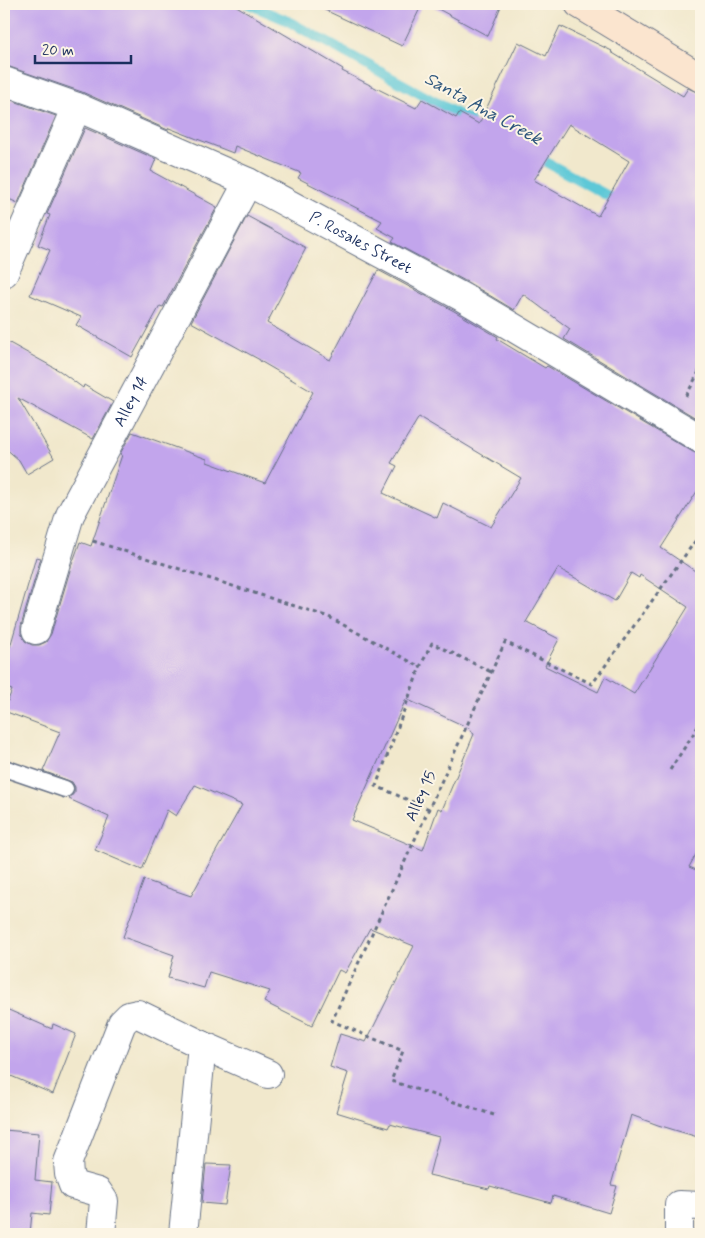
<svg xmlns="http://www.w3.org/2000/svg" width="705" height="1238" viewBox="0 0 705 1238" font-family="Mynerve,sans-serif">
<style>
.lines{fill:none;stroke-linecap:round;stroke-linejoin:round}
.stream{stroke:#5dc8d7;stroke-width:10}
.building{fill:#c2a5ec;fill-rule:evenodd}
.service-casing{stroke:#667084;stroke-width:19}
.minor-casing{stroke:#667084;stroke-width:30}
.tertiary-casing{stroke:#667084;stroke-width:30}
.secondary-casing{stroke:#667084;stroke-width:30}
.path{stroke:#667084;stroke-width:3;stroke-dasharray:4 4;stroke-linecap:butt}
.service{stroke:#fff;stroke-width:16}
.minor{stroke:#fff;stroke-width:28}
.tertiary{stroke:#fff;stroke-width:28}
.secondary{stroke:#fbe5cf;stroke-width:28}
.labels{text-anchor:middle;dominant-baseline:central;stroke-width:4;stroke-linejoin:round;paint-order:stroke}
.street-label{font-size:16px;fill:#1b2f5e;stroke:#fcf5e5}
.water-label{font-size:18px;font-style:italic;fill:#2c557c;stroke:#fcf5e5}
</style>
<rect width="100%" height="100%" fill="#fcf5e5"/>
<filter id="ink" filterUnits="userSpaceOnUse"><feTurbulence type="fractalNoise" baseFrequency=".02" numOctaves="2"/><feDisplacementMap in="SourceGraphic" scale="10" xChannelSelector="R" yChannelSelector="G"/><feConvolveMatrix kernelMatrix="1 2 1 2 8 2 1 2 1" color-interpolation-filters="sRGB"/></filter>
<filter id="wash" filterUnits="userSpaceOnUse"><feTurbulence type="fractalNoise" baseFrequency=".0096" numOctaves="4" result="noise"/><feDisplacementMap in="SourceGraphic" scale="20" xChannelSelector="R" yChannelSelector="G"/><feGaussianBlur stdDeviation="1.12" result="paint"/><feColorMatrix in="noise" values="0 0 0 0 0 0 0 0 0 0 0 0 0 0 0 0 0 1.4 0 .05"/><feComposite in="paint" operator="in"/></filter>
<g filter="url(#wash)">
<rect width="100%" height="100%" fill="#f1e8cc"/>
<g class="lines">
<path class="stream" d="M248 4 286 20 470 121
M535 156 621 203"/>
</g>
<g id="blocks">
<path class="building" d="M4 4H233L343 69 342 71 416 108 422 99 456 118 459 113 479 124 518 42 546 56 560 26 612 51 611 52 683 96 688 88 701 94V421L564 339 570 329 523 294 514 310 469 283 392 242 395 238 377 228 382 221 298 178 301 173 235 146 233 153 169 128 168 130 82 92 4 65ZM569 124 629 161 598 216 534 180Z
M312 4H422L402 46Z
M429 4H502L488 36Z
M11 100 56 116 18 203 4 197V118Z
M85 128 156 159 151 171 217 207 163 307 160 306 132 357 76 325 81 317 30 295 50 250 38 245 50 215 47 214Z
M247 216 306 248 267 323 330 360 378 270 454 311 498 337 497 339 545 368 547 366 693 452 701 455V485L661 548 701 575V845L689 867 701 872V1138L658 1125 631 1115 611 1185 617 1186 609 1213 553 1196 551 1203 490 1186 489 1189 429 1175 439 1137 390 1124 388 1128 336 1112 348 1073 330 1067 340 1034 366 1042 414 946 370 928 345 973 339 970 312 1026 264 1002 270 991 209 972 204 988 168 978 174 955 123 937 144 880 191 896 242 805 195 785 176 816 167 810 142 870 95 850 109 817 69 799 75 792V787L72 782 43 771 60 732 4 711 12 690 4 687V644L10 647 36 557 41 558 21 626V633L25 641 32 645H39L46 642 51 634 71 567 80 542 91 546 122 455 120 454 132 432 207 459V462L265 483 313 392 260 361V360L191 322ZM419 417 521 478 491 527 443 503 437 518 383 493 397 466 391 463ZM558 568 615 601 631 573 639 578 640 575 688 607 634 694 605 677 598 692 545 666 559 639 526 622ZM406 699 471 729 470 731 474 734 442 810 438 808 423 850 352 820Z
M4 340 60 371 83 388 84 385 113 402 93 439 18 398 54 458 27 474 19 460 4 447Z
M4 1008 52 1029 53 1024 76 1034 53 1094 4 1073Z
M4 1130 39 1133 35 1180 52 1182 49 1215 32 1213 30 1234H4Z
M206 1164 231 1165 225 1205 202 1203Z"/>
</g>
</g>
<g filter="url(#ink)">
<use href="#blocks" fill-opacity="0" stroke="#667084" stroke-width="1"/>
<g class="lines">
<defs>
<path id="service" d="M4 768 65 789"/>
<g id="minor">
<path d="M4 273 77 107"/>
<path id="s1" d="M36 630 70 515 248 182"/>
<path d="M101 1234 104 1201 98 1192 73 1185 69 1174 68 1162 122 1023 129 1016 138 1014 202 1045 268 1074"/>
<path d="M183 1234 202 1045"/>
<path d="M679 1234V1205L701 1206"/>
</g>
<g id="tertiary">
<path id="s2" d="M4 81 77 107 248 182 462 297 701 439"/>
</g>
<path id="secondary" d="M579 4 701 78"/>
</defs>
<use href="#service" class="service-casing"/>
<use href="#minor" class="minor-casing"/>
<use href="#tertiary" class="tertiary-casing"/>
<use href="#secondary" class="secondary-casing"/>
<path class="path" d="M686 396 701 368
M93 541 329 617 420 667
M670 770 701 722
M429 809 376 786 420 667 432 643 491 672
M494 1115 391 1081 403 1051 332 1021 505 642 592 684 701 533"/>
<use href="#service" class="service"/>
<use href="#minor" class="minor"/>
<use href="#tertiary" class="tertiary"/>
<use href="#secondary" class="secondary"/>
</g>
</g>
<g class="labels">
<g class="street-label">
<text stroke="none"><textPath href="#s2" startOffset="392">P. Rosales Street</textPath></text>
<text stroke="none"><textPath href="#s1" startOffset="249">Alley 14</textPath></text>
<text transform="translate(421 796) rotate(-66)">Alley 15</text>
</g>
<g class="water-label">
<text transform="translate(483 109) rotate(29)">Santa Ana Creek</text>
</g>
</g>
<rect width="705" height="1238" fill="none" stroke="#fcf5e5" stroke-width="20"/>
<path d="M35 55v8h96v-8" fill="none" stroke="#1b2f5e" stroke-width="2.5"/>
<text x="42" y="55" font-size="15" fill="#1b2f5e" stroke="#fcf5e5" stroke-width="4" paint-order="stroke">20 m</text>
</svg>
